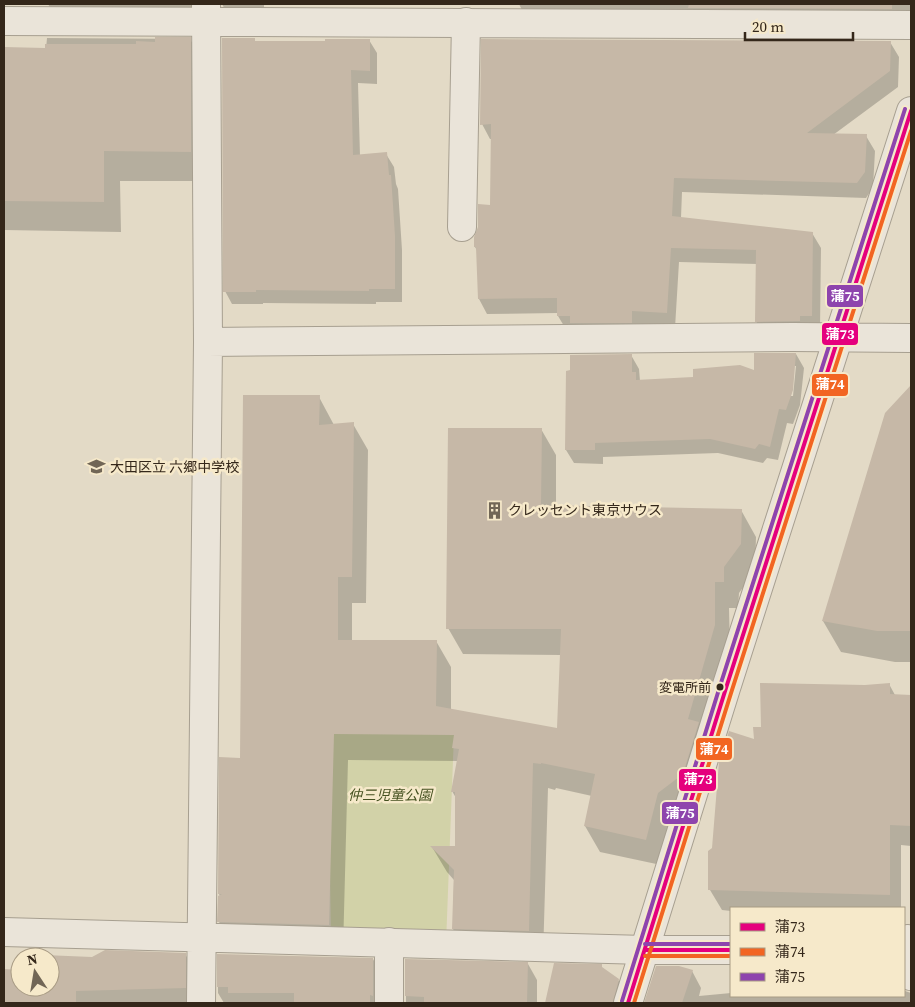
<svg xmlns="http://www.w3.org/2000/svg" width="915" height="1007" viewBox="0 0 915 1007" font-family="'Source Serif 4','Noto Sans JP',serif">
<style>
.green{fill:#d2d2a8}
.shadow{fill:#0003;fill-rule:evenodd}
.building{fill:#c6b8a7}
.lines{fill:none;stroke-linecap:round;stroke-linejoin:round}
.minor-casing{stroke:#a79f90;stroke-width:30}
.minor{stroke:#eae4d9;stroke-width:28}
.bus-1-casing{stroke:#f6e9ca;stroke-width:8}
.bus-2-casing{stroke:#f6e9ca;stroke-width:8}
.bus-3-casing{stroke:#f6e9ca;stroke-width:8}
.bus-1{stroke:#e5007d;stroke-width:4}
.bus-2{stroke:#f26522;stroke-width:4}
.bus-3{stroke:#8e44ad;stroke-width:4}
.bus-dot{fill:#34271a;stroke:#f6e9ca;stroke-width:2}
.labels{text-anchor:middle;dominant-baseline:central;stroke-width:5;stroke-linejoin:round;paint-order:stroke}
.bus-label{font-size:13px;fill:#34271a;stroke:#f6e9ca;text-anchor:end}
.poi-label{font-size:14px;fill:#34271a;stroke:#f6e9ca;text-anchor:start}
.park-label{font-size:14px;font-style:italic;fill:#455120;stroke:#f6e9ca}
.line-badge{stroke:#f6e9ca;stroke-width:2}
.badge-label{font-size:14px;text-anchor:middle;font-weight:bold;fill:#fff}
</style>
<rect width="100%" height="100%" fill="#e3dac6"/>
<path class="green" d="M328 734H454L446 944 331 940Z"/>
<path class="shadow" d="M48 4H205L200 9 56 18Z
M222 4H264V19H230Z
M519 4H911V19L522 10Z
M47 38 190 39 207 69 208 181H120L121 232 4 230V48L46 49Z
M254 39 256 43 369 40 377 53V84L358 83 360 156 386 154 394 167 396 184 398 189 402 250V302H376V304L263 303V304H232L225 291Z
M890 42 899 57 898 87 833 135 866 136 875 151 873 187 866 198 682 192 681 218 812 233 821 248 820 330 765 336 756 321 757 264 679 262 675 328 567 331 558 316V313L487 314 479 299 478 252 475 247V237L491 206 492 139H490L482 124Z
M796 354 804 368 800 405 793 424 787 423 778 460 767 458 763 463 718 453 603 457V464L574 463 566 450 631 355 639 369 640 381 694 378 755 372ZM794 366H796L793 396H791Z
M319 397 334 425 353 424 368 450 366 603H352V641H436L451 667V710L558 729 561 655 463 654 448 628 541 429 556 455V507L741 510 756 537 755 571 739 593 738 608H729L730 652 661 865 600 852 585 826 592 796 556 788 555 790 548 788 543 957 468 955 453 929 454 880 447 872 432 847 456 848V798L452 791 458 761 348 760 343 951 234 948 219 922 220 896 219 894 241 759Z
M911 403V662H895L841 652 823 621 895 404Z
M889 684 901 706H911V846L901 845V908H731V911L722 910 710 890 713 849 755 740 762 728 865 686Z
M185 954 195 971V1003H4V971H20V987H50V957H45L92 958Z
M218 955 373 959 382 976V1003H224L218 993Z
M406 960 528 964 537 980V1003H541H406Z
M555 964 603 969 618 980 628 997 626 1003H546Z
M657 967 692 971 701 988 699 996 731 993V996H904V985L905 991 911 993V1003H646Z"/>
<path class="building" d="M689 4H892V9L688 8Z
M155 37H191V152L104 151V202L4 201V47L45 48V44H136V41L155 42Z
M222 38H255V41H325V39H370V71L351 70 353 155 387 152 389 175H391L395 236V289H369V291L256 290V292H223Z
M481 39 891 41 890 71 807 133 867 134 865 172 857 183 674 178 672 216 813 232 812 316H800V321L755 322 756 250 671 248 667 313 632 311V323H570V316H557V298L478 299 476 247H474V237L478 227V204L490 205 491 124 480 125Z
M754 353H796L793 390 786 410 779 409 770 447 759 444 755 449 710 439 595 443V450H565L566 371 570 370V355L632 354V372H636V380L693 377V369L740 365 754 370Z
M911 385V631H877L822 621 885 413Z
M243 395H320L319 425 354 422 352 577H338V640H437L436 706 557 728 561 629H446L448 428H542L541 505 742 509 741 544 724 567V582H715V625L688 719 699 722 683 774 658 793 646 840 584 826 595 774 541 763V764L533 763 529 931 452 929 454 870 430 846H455V792H451L459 749 452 748 454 735 334 734 329 925 217 922 218 896 222 894H218L219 757 240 758Z
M760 683 865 685 890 683V694L911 695V826L890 825V895L708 890V851L712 848 719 762 729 731 754 739 753 727H761Z
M105 950 186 953V988L76 991V1003H4V969L20 970V987H50V957H44V955L92 957Z
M217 954 373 958V996L370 995V1003H294V993H228V987H217Z
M405 959 528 962 527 1003H424V997L405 996Z
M554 963 602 964V967L619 979 613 1003H545Z
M656 966H679L693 970 682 1003H644Z"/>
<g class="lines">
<defs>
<path id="minor" d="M4 21 911 25
M462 227 466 22
M208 342 793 337 911 338
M4 932 645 950H731
M908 939 911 976
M389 942V1003
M201 1003 208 342 206 4
M628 1003 726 688 911 111"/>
</defs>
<use href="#minor" class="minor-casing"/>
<use href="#minor" class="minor"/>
<defs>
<path id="bus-1" d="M645 950H731
M628 1003 726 688 911 111"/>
<path id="bus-2" d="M645 956H731
M634 1003 732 690 911 131"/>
<path id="bus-3" d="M645 944H731
M622 1001 720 686 905 109"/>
</defs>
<use href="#bus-1" class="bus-1-casing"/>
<use href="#bus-2" class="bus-2-casing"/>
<use href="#bus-3" class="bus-3-casing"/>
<use href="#bus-1" class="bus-1"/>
<use href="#bus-2" class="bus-2"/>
<use href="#bus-3" class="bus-3"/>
</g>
<defs>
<symbol id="school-bare" viewBox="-9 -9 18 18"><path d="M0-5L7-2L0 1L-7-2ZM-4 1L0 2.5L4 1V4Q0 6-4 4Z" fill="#716656" stroke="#f6e9ca" stroke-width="2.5" paint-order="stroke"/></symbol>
<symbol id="building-bare" viewBox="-9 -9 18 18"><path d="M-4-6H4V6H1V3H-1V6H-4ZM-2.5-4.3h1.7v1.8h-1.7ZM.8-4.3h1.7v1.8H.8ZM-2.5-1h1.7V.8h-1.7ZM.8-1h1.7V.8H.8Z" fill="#716656" stroke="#f6e9ca" stroke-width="2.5" paint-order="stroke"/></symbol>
</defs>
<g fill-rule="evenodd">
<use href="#school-bare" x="84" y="454" width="25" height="25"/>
<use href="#building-bare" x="482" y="498" width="25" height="25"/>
</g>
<circle class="bus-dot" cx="720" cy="687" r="4.5"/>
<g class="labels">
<g class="bus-label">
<text x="711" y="687">変電所前</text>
</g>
<g class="poi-label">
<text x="110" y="467">大田区立 六郷中学校</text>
<text x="508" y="510">クレッセント東京サウス</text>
</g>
<g class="park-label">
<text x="390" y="795">仲三児童公園</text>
</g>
</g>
<g class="line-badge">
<rect x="826" y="284" width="38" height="24" rx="5" fill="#8e44ad"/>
<rect x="821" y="322" width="38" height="24" rx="5" fill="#e5007d"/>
<rect x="811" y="373" width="38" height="24" rx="5" fill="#f26522"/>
<rect x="695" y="737" width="38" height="24" rx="5" fill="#f26522"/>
<rect x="678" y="768" width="39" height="24" rx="5" fill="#e5007d"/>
<rect x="661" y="801" width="38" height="24" rx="5" fill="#8e44ad"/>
</g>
<g class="badge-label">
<text x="845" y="301">蒲75</text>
<text x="840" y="339">蒲73</text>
<text x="830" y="389">蒲74</text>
<text x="714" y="754">蒲74</text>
<text x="698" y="784">蒲73</text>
<text x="680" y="818">蒲75</text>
</g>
<rect width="915" height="1007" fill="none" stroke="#34271a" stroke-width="10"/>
<rect x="730" y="907" width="175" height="90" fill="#f6e9ca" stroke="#a89b84"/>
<rect x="740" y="923" width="25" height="8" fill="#e5007d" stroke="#a89b84"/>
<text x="775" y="932" font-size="15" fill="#34271a">蒲73</text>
<rect x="740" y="948" width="25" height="8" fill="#f26522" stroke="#a89b84"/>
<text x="775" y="957" font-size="15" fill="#34271a">蒲74</text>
<rect x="740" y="973" width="25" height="8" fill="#8e44ad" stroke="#a89b84"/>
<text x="775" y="982" font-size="15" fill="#34271a">蒲75</text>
<g transform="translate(35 972) rotate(348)"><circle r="24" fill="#f6e9ca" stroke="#a89b84"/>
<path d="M0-4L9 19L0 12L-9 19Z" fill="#716656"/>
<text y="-8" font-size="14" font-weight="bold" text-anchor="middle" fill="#34271a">N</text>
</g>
<path d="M745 32v8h108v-8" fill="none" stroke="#34271a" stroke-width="2.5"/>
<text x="752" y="32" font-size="15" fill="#34271a" stroke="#f6e9ca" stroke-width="4" paint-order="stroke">20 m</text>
</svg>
